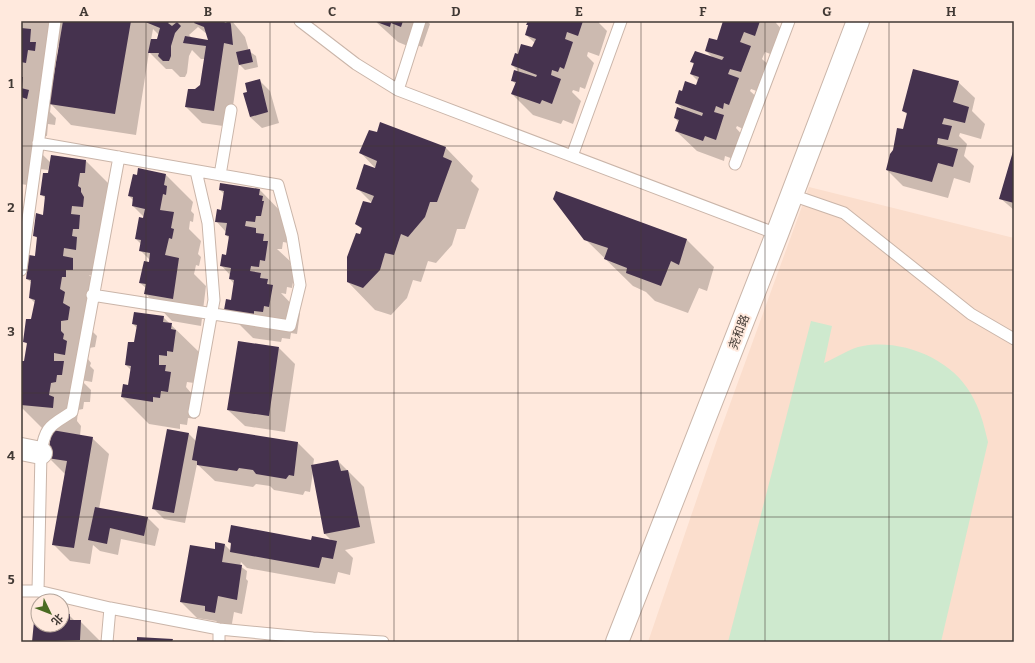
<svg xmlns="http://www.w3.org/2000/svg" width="1035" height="663" viewBox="0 0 1035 663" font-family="Bitter,'Noto Sans SC',serif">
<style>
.built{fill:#fbdecd}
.green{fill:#cee9ce}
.shadow{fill:#0003;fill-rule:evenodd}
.building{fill:#45324e}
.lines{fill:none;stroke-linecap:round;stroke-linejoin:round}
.service-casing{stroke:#cab5a9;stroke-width:13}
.minor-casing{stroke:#cab5a9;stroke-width:24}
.secondary-casing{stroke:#cab5a9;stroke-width:24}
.service{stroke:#fff;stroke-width:11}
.minor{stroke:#fff;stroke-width:22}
.secondary{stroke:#fff;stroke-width:22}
.grid{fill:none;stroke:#413934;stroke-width:1;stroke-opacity:0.55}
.labels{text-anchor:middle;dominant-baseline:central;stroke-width:4;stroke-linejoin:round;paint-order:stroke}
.street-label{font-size:12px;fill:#413934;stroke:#ffe9dd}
.neatline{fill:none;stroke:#413934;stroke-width:1.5}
.grid-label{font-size:13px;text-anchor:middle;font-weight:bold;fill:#413934}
</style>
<rect width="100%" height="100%" fill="#ffe9dd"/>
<path class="built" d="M809 187 1014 238V642H648L718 437Z"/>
<path class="green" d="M811 321 832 326 824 363C836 358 850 348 863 346 901 339 951 358 971 394 980 409 984 425 988 442L941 642H728Z"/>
<path class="shadow" d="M21 21H232L245 37 249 51 256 56 258 67 245 70 239 64 230 127 202 123 186 107 195 90 201 85 205 59H201L192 50 189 56 187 73 185 77H180L172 69H166L149 52 136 135 71 125 51 104 50 112 56 118 55 125 48 124 47 136 36 135 43 149V155L50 162 48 170 40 169 27 185 21 184ZM198 27 207 34 209 41 192 38 189 35ZM153 29 159 35 158 40H151ZM50 44 60 46 58 58 49 49ZM42 88 53 90 50 105 41 96Z
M375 21H427L430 24 422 47 412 43 410 47 398 42Z
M529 21H599V23L607 31 599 56 588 52 587 56 594 63 585 89 580 87 579 92 573 90 572 92 581 101 573 124 563 120 561 124 533 115 512 94 516 85 512 80 519 72 512 65 518 55 533 49 535 43 526 35 529 26Z
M724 21H777L776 23 784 32 776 56 765 52 762 59 771 67 762 93 751 89 750 91 759 99 743 129 737 126 736 128 744 137 736 160 725 156 724 161 697 151 676 131 679 123 675 118 685 111 676 103 682 93 697 86 698 81 691 74 694 65 692 62 714 59 706 51 717 42Z
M259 80 270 91 279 123 262 128 250 117Z
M958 82 975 98 972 111 985 124 981 139 960 133 959 136 967 144 964 156 974 166 970 183 954 178 948 198 903 186 887 170 904 130 908 115 903 111Z
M446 148 473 176 471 181 479 189 465 229H457L452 245 436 263 428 261 421 282 413 280 407 298 391 315 375 310 348 282 363 230 356 224 373 204 357 188 377 170 360 152Z
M1014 150V210L1000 198Z
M52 156 86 161 113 188 103 277 89 275 100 286V297H94L90 329 97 336 95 347 89 348 88 359 91 363 90 366 94 370 92 382 81 380 91 390 90 402H84L83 409 78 410 77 421 81 426 80 436 92 438 109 454 99 509 148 518 159 529 155 546 121 539 118 555 100 551 93 545 90 564 70 561 53 544 65 474 48 457 53 432 45 431 21 407V362H25L28 345 24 341 32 320 35 303 30 298 32 283 27 279 35 257 38 239 34 235 43 216 46 199 41 194 49 174Z
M166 175 193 202 191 211 194 214 193 222 190 221 189 229 201 241 198 254 201 257 199 266 196 265 194 274 206 286 201 326 172 321 145 293 146 288 140 283 150 260 140 250 141 244 136 239 144 217 133 206 134 201 129 196Z
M220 190H260L287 218 289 243 283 242 282 249H277L291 262 290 265 295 270 292 288 287 287 286 294 281 293 300 313 297 334 291 333 290 339 282 338 281 342 253 338 225 310 232 301 234 284 230 279V275L221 265 227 256 230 239 226 235V232L216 221 221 211 224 194Z
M585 239 687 240 714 267 707 291 699 288 688 313 655 301 646 292 633 286Z
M163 317 199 352 198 354 203 359 200 379 194 378V383L187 382 186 387 198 401 196 419 188 418 187 425 180 424V429L149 424 122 397 129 386 131 370 126 365 135 343 137 328 133 324Z
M279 348 295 364 285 432 245 426 228 410Z
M168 431 189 434 196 441 298 443 314 459 313 466 338 461 364 487 375 543 345 550 353 558 350 575 338 572 335 584 247 568 241 562 240 566 247 571 246 579 248 581 242 614 234 612 231 629 222 627 216 621 197 618 181 602 215 550 216 544 225 545 231 551 232 545 229 542 332 541 325 534 313 472 310 492 305 491 303 495 274 490 270 486 256 484 253 487 215 481 197 464 185 523 164 519 153 508Z
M36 612H38V625H62V614L69 615 75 621H80L101 642H33Z"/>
<path class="building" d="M63 21H131L115 114 49 104Z
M143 21H170L168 23 172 26 177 22 181 26 175 33 171 46V56L169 61H163L158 56 159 53H148L151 39H157L160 28Z
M195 21H224L225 23 230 21 231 25 233 45 224 43 214 111 185 107 188 89H195L200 85 206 46 183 43 185 36 208 40 204 27 194 23Z
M374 21H403L401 27 391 23 390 27Z
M528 21H583L578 36 567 32 565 39 573 42 564 69 560 67 558 72 552 70 551 75 561 79 552 104 542 100 540 104 511 94 516 82 511 81 514 70 536 77 537 75 511 65 515 53 518 54 521 44 532 47 536 39 525 35 528 25H526Z
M723 21H760L755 36 744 32 740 42 751 46 741 72 730 69 728 74 739 78 729 105 724 103 723 109 716 106 714 112 724 115 716 140 705 136 703 141 675 131 679 120 674 118 677 107 702 116 703 113 675 103 679 90 682 91 685 81 696 85 699 77 690 74 694 63 690 62 695 51 722 60 724 57 705 51 709 38 717 40Z
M21 28 31 29 30 42H36L35 51 28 50 26 63 21 62Z
M250 49 253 62 239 65 236 52Z
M913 69 959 81 953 102 969 107 965 123 944 118 942 124 952 126 948 140 938 138 937 144 958 149 953 167 938 163 932 182 886 170 890 154 893 150 897 128 903 129 907 113 902 111Z
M21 77H23L22 88H21Z
M260 79 268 112 250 117 243 93 247 92 245 83Z
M21 88 29 90 27 99 21 97Z
M380 122 446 147 443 157 452 161 437 202H430L425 217 408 237 401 234 394 255 385 253 380 270 363 288 347 282V257L356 233 360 234 362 228 355 224 363 201 371 203 374 196 356 189 364 164 375 168 377 161 359 153 369 130 377 132Z
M1014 148V203L999 199Z
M51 155 86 160 85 173H80L78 186 81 188V192L84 197 83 207 72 206 71 214 80 215 79 229H73L72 236 77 237 76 250 64 248 63 256 73 258V270H66V277H62L60 289 65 292 63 303 70 307 68 320 61 321V331L64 334 63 339 67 341 65 355 54 353V361H64L62 375H57L56 382 51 383 49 395 54 397 53 408 21 405V361H24L27 343 23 342 26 319H31L35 300 29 298 31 280 26 279 29 255 35 256 37 237 33 236 36 213 43 215 45 196 40 195 43 173H48Z
M138 168 166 174 164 185 167 186 166 195 163 194 160 210 174 212 171 228 174 229 172 239 169 238 165 255 179 258 173 299 144 294 146 284 139 283 144 261 149 262 150 253 139 251 141 240 135 239 139 217 143 218 145 209 132 206 133 197 128 196 133 174 137 175Z
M220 183 260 189 259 195 263 196 262 201H264L261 216H256L255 222 246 221 245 226 256 228V233L264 234 263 241H268L265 261 260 260 259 267 251 266 250 271 261 273 260 278 268 279 267 284 273 285 269 307 264 306 263 312 254 311V315L224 310 226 299 231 300 234 280 229 279 231 268 220 266 222 254 226 255 229 236 225 235 227 223 215 222 217 209 221 210 224 191 219 190Z
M556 191 687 239 679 265 671 261 661 286 626 273 627 268 604 259 608 248 584 240 553 199Z
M134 312 164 316 163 322 172 323 171 329 176 330 173 352 167 351V356L159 355V365H166L165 371 171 372 168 392 161 391 160 398 153 397V402L121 397 123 384 128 385 131 366 125 365 128 342H134L137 325 132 324Z
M238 341 279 347 269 416 227 410Z
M198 426 298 442 294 476 289 475 286 479 256 474 253 470 239 468 237 471 197 465V461L192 460Z
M167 429 189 433 174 513 152 509Z
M52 430 93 437 74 548 52 545 67 461 47 458Z
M338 460 341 471 348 470 360 527 324 534 311 465Z
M95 507 148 517 144 536 110 528 107 544 88 540Z
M231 525 311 540 312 536 337 541 333 559 322 557 319 568 230 552 231 543 228 542Z
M215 542 225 544 222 562 242 565 237 600 218 596 215 613 205 611V606L180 602 190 545 215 549Z
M35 611H38V625H62V613L70 614V620H81L80 640 32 642Z
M137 637 173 639 172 642H137Z"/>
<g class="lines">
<defs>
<path id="service" d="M300 21 356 64 398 90 777 234
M398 90 420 21
M38 143 278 185 292 236 300 285 290 326 92 295
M572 156 621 21
M735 164 789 21
M220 175 231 110
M792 195 844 213 971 314 1014 339
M21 270 55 21
M194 412 214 300 208 223 196 171
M21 591H38L110 608 219 629 313 638 383 642
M38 591 41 453C45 426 50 426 72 412L119 157
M107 642 110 608
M219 642V629"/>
<path id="minor" d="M21 449 41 453"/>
<path id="secondary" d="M617 642 777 234 858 21"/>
</defs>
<use href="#service" class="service-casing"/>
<use href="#minor" class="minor-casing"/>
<use href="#secondary" class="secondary-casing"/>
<use href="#service" class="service"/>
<use href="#minor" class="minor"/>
<use href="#secondary" class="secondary"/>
</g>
<path class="grid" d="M146 21V642M270 21V642M394 21V642M518 21V642M641 21V642M765 21V642M889 21V642M21 146H1014M21 270H1014M21 393H1014M21 517H1014"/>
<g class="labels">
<g class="street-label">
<text transform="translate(739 332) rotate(-69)">尧和路</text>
</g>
</g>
<rect width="1035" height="663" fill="none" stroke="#ffe9dd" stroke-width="44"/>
<g transform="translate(50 613) rotate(133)"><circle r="19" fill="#ffe9dd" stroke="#b3a399"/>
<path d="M0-3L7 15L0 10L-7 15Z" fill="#4a6b22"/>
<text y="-6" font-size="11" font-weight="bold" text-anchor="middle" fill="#413934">北</text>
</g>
<rect x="22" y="22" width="991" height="619" class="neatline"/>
<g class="grid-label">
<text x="84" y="16">A</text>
<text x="208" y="16">B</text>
<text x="332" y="16">C</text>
<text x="456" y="16">D</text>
<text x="579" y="16">E</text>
<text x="703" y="16">F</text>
<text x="827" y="16">G</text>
<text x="951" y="16">H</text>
<text x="11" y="88">1</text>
<text x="11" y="212">2</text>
<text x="11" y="336">3</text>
<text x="11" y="460">4</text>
<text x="11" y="584">5</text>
</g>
</svg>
